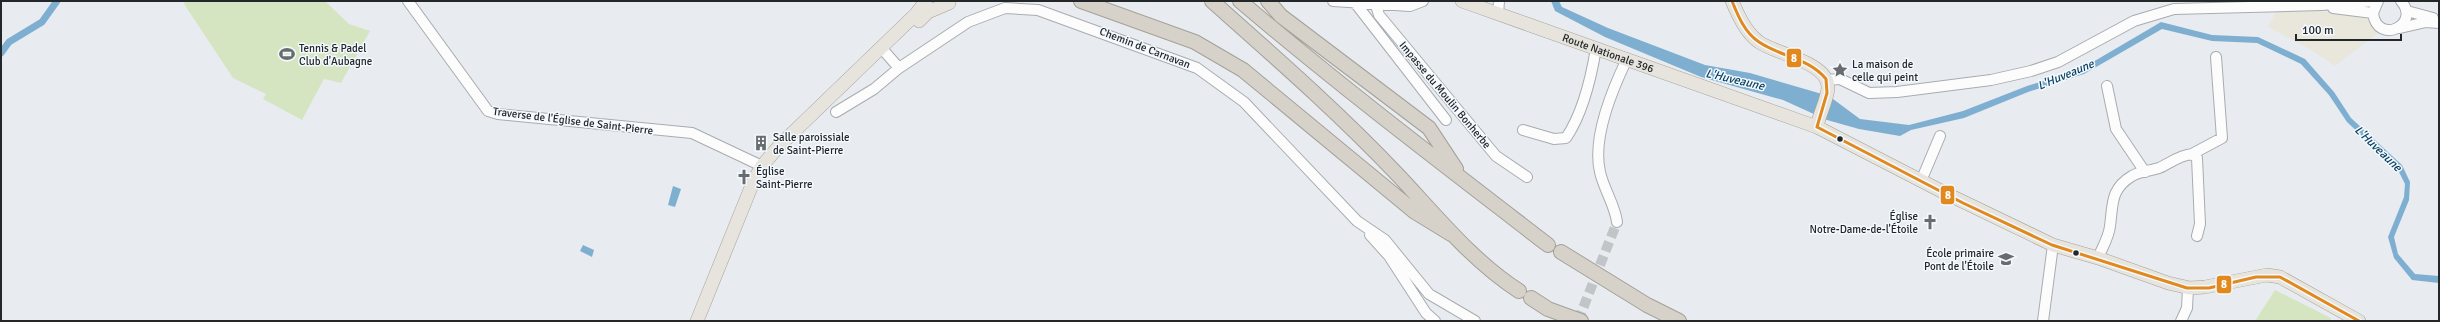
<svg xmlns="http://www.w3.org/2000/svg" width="2440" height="322" viewBox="0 0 2440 322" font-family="Signika,sans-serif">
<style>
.industrial{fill:#e9e6dc}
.green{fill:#d5e5c1}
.water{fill:#7fafd0}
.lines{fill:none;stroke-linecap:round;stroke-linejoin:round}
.canal{stroke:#7fafd0;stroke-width:7}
.minor-tunnel{stroke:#c1c5c8;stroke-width:10;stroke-dasharray:10 5;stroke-linecap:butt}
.minor-casing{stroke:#a8acaf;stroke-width:12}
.major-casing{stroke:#a4a198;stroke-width:14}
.highway-casing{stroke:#a4a198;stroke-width:16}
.minor{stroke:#fcfcfd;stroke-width:10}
.major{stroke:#e6e4dd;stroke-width:13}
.highway{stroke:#d7d2c9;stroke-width:14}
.bus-1-casing{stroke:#f3f9ff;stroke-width:6}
.bus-1{stroke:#e2891e;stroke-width:3}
.bus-dot{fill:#242729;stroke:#f3f9ff;stroke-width:1.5}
.labels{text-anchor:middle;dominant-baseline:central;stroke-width:3;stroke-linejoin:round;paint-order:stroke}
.poi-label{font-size:11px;fill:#242729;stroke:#f3f9ff;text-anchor:start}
.street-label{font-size:11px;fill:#242729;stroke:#f3f9ff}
.water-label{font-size:12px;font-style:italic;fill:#073e5e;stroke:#f3f9ff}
.line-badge{stroke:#f3f9ff;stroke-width:1.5}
.badge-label{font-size:11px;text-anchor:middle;font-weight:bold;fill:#fff}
</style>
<rect width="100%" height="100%" fill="#e8ecf0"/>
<path class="industrial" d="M2301 9 2365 16 2378 33 2335 66 2310 49 2268 27 2276 11Z"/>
<path class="green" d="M185 1H325L349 24 370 31 341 83 324 79 302 120 263 99 266 94 233 78 184 4Z
M2275 290 2331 318 2330 321H2255Z"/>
<path class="water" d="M1551 1H1559L1562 7 1608 28 1705 65 1750 73 1829 96 1860 119 1909 125 1963 111 2027 86 2081 69 2161 22 2212 35 2258 37 2305 59 2334 92 2351 118 2402 165 2410 182 2409 200 2394 237 2398 254 2415 274 2439 276V283L2412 280 2394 258 2388 237 2404 197 2405 184 2398 170 2347 122 2329 95 2301 64 2257 43 2212 41 2162 29 2084 74 2028 92 1964 118 1911 130 1900 136 1859 129 1827 120 1783 100 1701 77 1605 37 1555 11Z
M673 186 681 189 675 207 668 205Z
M583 245 594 250 592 257 580 251Z"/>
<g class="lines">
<path class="canal" d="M1 53 9 42 42 22 57 1"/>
<path class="minor-tunnel" d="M1578 321 1617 222"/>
<defs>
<path id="minor" d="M408 1 488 111 498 114 692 133 762 166
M1333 1 1410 6 1423 1
M2378 1 2373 13C2377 46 2422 25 2401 1
M1375 2 1379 15 1496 156 1527 177
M1356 4 1446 120
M2333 8 2373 13
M2407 11 2433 18
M1498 14 1499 1
M2400 28 2426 22 2439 23
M885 52 899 68 968 22 1005 8 1038 10 1197 68 1244 102 1357 221 1385 240 1429 294 1475 321
M1826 80 1840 79 1869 93 1897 92 1991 80 2031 71 2058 62 2134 21 2174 9 2321 5 2376 1
M2107 86 2116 129 2145 172
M836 112 874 89 899 68
M1523 130 1554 139 1566 138C1583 113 1591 79 1596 48
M2192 154 2222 138 2216 57
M1921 181 1940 136
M1617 222C1615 205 1604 190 1600 172 1592 138 1612 90 1627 59
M1370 235 1389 256 1426 313 1435 321
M2098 258C2102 248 2109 237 2110 226 2113 205 2110 189 2132 176 2140 171 2150 171 2159 168 2170 163 2180 155 2192 154L2197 158 2200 224 2197 236
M2043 321 2053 245
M2181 321 2187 308 2188 288"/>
<g id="major">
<path id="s1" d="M1462 1 1817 127 1945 193 2053 245 2098 258 2168 283 2190 288 2205 287 2267 275 2280 277 2359 321"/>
<path d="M1732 1C1738 15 1746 33 1759 42 1775 54 1829 62 1828 88 1827 101 1819 114 1817 127"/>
<path d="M919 21 928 12 949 3"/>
<path d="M697 321 754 180 762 166 779 146 916 14 926 1"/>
</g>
<path id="highway" d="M1081 1 1195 42 1243 70 1415 212 1451 234
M1212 1C1275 57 1338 112 1396 173 1435 214 1471 260 1519 291
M1240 1C1340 86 1444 165 1548 245
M1268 1 1281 16 1429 128 1456 169
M1561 252 1647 305 1679 321
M1531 298 1548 309 1581 321"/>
</defs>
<use href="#minor" class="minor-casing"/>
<use href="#major" class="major-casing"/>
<use href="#highway" class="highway-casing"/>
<use href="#minor" class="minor"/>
<use href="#major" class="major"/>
<use href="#highway" class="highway"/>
<defs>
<path id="bus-1" d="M1732 1C1738 16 1745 33 1759 42 1781 57 1809 58 1826 79L1827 93 1817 127
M1817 127 1963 203 2052 245 2187 288H2209L2256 277H2280L2359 321"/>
</defs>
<use href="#bus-1" class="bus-1-casing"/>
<use href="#bus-1" class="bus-1"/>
</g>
<defs>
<symbol id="stadium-bare" viewBox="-9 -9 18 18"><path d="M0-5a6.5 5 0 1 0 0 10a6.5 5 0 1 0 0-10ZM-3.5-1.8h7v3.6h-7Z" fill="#696c6f" stroke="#f3f9ff" stroke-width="2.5" paint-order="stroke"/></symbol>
<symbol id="sight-bare" viewBox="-9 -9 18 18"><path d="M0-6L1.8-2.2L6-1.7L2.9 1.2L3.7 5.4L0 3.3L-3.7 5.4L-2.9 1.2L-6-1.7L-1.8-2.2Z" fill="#696c6f" stroke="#f3f9ff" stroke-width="2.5" paint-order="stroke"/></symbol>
<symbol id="building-bare" viewBox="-9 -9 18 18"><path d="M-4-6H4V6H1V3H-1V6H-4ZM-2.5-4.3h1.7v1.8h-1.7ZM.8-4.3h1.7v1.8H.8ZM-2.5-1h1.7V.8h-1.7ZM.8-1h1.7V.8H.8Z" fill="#696c6f" stroke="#f3f9ff" stroke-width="2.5" paint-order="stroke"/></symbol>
<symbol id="church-bare" viewBox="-9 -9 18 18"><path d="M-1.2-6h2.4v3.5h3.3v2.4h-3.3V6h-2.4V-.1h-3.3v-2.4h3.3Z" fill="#696c6f" stroke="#f3f9ff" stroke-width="2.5" paint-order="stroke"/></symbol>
<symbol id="school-bare" viewBox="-9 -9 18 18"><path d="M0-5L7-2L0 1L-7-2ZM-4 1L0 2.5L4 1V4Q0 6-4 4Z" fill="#696c6f" stroke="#f3f9ff" stroke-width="2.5" paint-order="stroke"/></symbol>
</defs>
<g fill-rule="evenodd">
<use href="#stadium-bare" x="276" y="43" width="22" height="22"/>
<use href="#sight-bare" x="1829" y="59" width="22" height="22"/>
<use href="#building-bare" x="750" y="132" width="22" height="22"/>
<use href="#church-bare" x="733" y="166" width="22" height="22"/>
<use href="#church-bare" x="1919" y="211" width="22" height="22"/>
<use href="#school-bare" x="1995" y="248" width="22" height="22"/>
</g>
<g class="bus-dot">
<circle cx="1840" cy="139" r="3.5"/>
<circle cx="2076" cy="253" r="3.5"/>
</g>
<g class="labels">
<g class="poi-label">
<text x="299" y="48">Tennis &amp; Padel<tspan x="299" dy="13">Club d'Aubagne</tspan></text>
<text x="1852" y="64">La maison de<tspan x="1852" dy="13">celle qui peint</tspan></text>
<text x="773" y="137">Salle paroissiale<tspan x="773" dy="13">de Saint-Pierre</tspan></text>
<text x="756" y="171">Église<tspan x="756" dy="13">Saint-Pierre</tspan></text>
<text x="1918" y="216" text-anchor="end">Église<tspan x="1918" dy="13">Notre-Dame-de-l'Étoile</tspan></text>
<text x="1994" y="253" text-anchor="end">École primaire<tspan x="1994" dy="13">Pont de l'Étoile</tspan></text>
</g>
<g class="street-label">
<text transform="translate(1145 48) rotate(21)">Chemin de Carnavan</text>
<text stroke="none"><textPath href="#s1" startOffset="155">Route Nationale 396</textPath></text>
<text transform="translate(1445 95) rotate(50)">Impasse du Moulin Bonherbe</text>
<text transform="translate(573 121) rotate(7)">Traverse de l'Église de Saint-Pierre</text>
</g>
<g class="water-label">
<text transform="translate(2066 75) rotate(-23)">L'Huveaune</text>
<text transform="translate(1735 80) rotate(13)">L'Huveaune</text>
<text transform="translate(2378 149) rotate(44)">L'Huveaune</text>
</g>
</g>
<g class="line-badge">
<rect x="1786" y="48" width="16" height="20" rx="4" fill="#e2891e"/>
<rect x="1940" y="185" width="15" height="20" rx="4" fill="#e2891e"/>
<rect x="2216" y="275" width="16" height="19" rx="4" fill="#e2891e"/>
</g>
<g class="badge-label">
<text x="1794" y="62">8</text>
<text x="1948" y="199">8</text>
<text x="2224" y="288">8</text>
</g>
<rect width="2440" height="322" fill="none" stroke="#242729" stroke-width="4"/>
<path d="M2296 34v6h105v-6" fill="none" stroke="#242729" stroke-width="2"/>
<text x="2302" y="34" font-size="12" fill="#242729" stroke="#f3f9ff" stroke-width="3" paint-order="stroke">100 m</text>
</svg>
